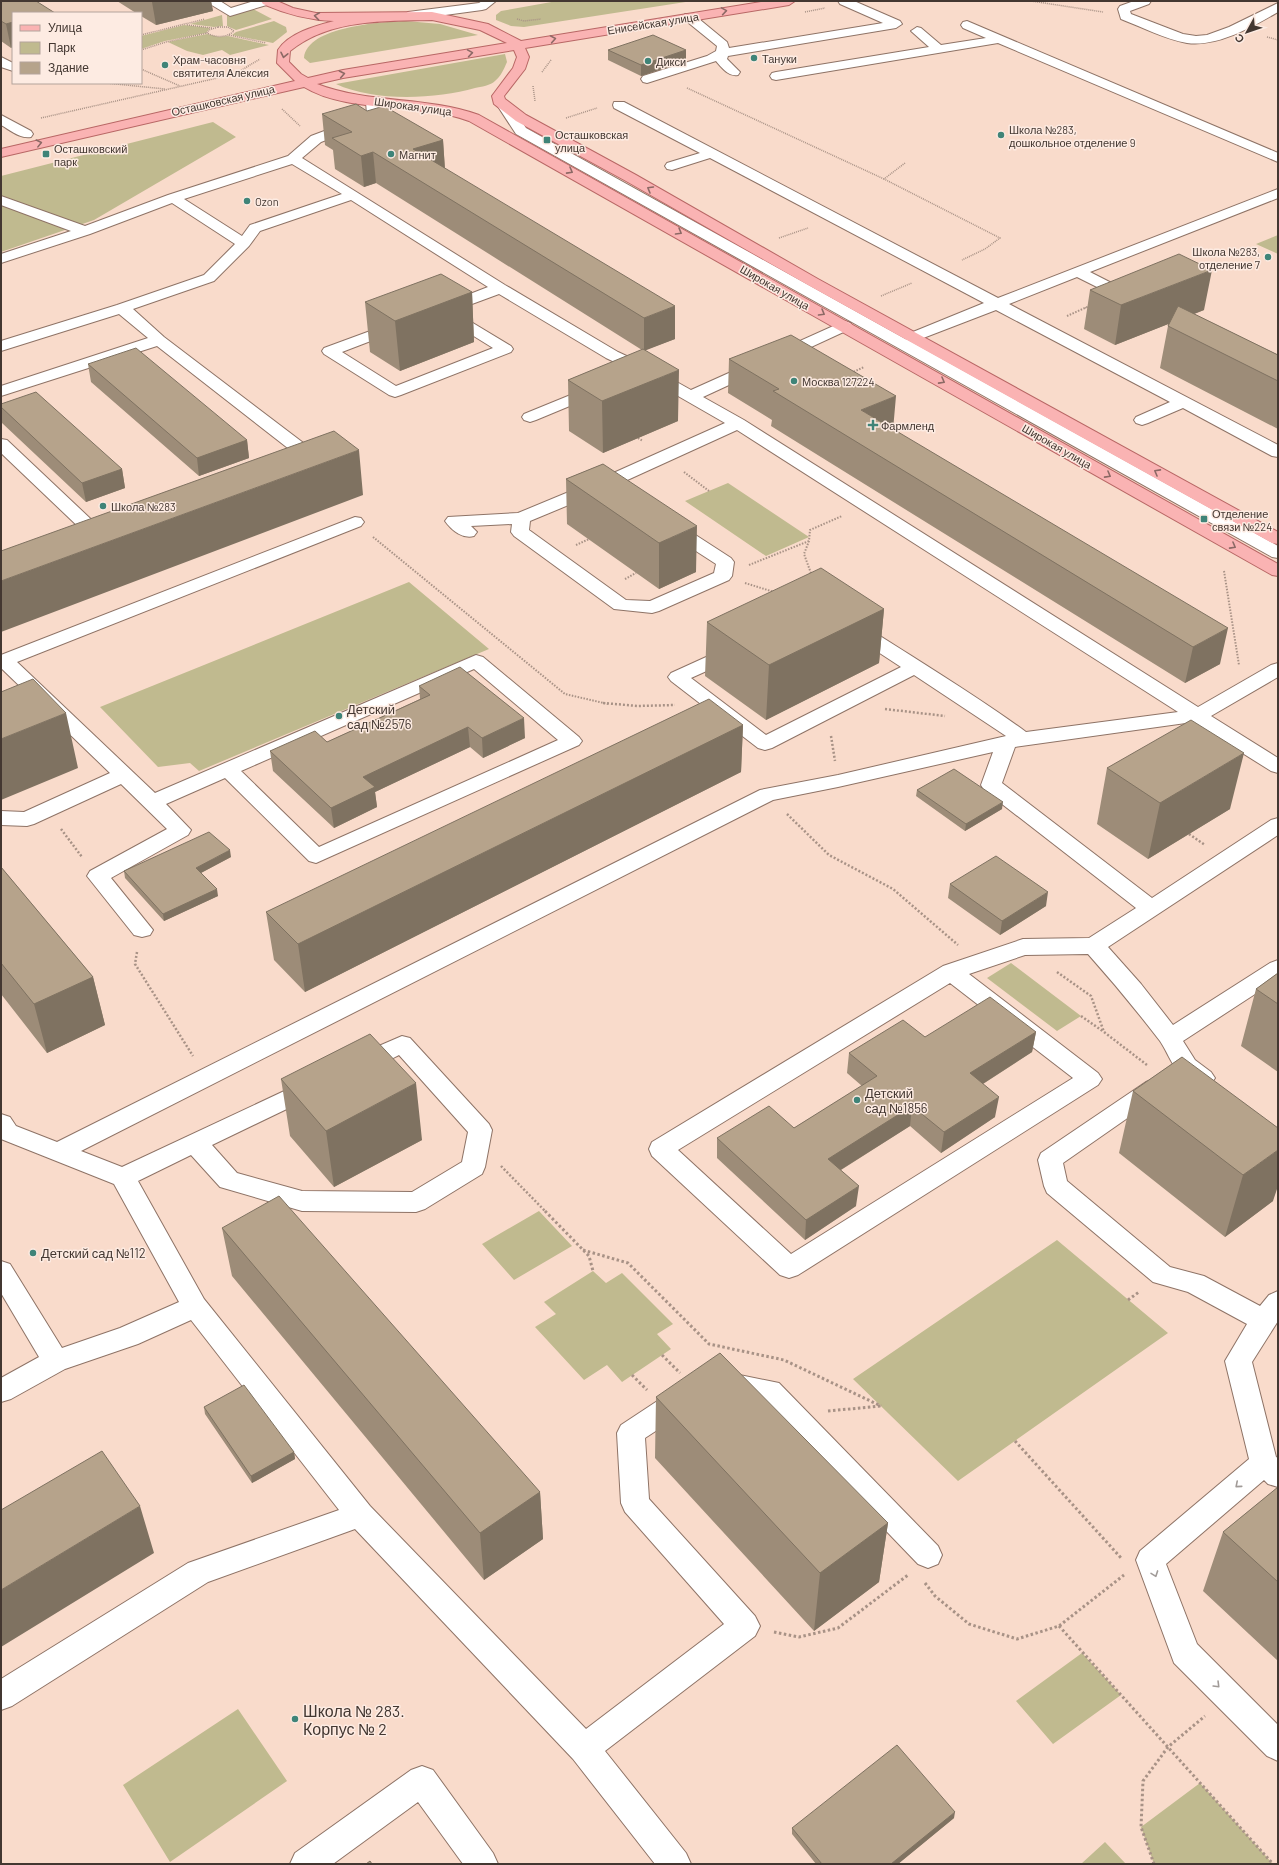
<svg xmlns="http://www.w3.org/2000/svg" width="1279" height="1865" viewBox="0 0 1279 1865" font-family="Barlow,sans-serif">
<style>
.green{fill:#c0ba8f}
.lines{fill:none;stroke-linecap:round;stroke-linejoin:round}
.minor-casing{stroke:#8e7366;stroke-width:2}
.major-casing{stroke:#b86765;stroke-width:2}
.path-far3{stroke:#a89286;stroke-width:1.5;stroke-dasharray:1 1;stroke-linecap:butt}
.path-far2{stroke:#a89286;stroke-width:2;stroke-dasharray:1.5 1.5;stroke-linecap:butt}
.path-far1{stroke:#a89286;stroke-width:2.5;stroke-dasharray:2 2;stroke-linecap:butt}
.path{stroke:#a89286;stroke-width:3;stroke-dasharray:2.5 2.5;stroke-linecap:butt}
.minor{fill:#fff;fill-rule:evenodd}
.major{fill:#fab3b3;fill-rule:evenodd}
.wall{fill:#9d8c78}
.shaded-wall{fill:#7f7261}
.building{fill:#b6a38b;stroke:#7f7261}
.oneway{stroke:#8c6965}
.oneway2{stroke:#a19b98}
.poi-dot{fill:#3f8478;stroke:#fdebe2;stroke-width:1.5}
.labels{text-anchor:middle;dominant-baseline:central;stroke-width:3;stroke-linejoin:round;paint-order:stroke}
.far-street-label{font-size:11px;fill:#433731;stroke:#fdebe2}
.far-poi-label{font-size:11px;fill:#433731;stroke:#fdebe2;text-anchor:start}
.poi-label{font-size:13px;fill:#433731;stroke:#fdebe2;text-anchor:start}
.near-poi-label{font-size:16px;fill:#433731;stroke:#fdebe2;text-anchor:start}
</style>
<rect width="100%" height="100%" fill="#f9dbcb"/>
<path class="green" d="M557 1H692L524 27 511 26 496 20V15L501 11Z
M253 9 272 19 236 30 227 26V15Z
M222 15 223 26 214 27 190 24Z
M274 21 286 27 287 32 273 43 232 35 236 32Z
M406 21 440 24 478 35 310 63 304 58C307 26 382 22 406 21Z
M184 25 210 28 206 33 165 41 141 49V36Z
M207 34 219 37 228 36 269 45 230 55 222 50 203 55 187 51 168 42Z
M505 54 507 62C504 69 501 76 495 81 491 85 481 87 475 88 436 99 374 102 336 84Z
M213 122 236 137 94 220 1 252V176Z
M1278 235V254L1256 244Z
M728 483 809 537 766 556 685 501Z
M409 582 489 649 199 771 190 763 158 767 100 707Z
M1011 963 1081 1016 1057 1031 987 978Z
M539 1211 572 1246 514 1280 482 1244Z
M1057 1240 1168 1333 958 1481 853 1379Z
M593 1271 606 1283 622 1273 673 1324 657 1334 671 1349 622 1382 607 1365 584 1380 535 1327 556 1314 544 1302Z
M1082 1653 1121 1695 1053 1744 1016 1701Z
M238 1709 287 1781 170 1862 123 1785Z
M1200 1783 1273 1864H1154L1141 1827Z
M1105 1842 1126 1864H1081Z"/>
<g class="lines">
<defs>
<path id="minor" d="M205 1H220L231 8 254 1H272L270 4 230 16Z
M482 1H496L486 9 482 10 408 20 402 16 408 12 479 3Z
M838 1H854L900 21 902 24 896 28 728 56 727 59 740 72 738 75C729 77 722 68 716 61L647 83 643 82 641 79 643 76 707 56 716 51 717 46 685 20 683 17 685 14H693L727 42 729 48 883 23 840 4Z
M1134 1H1151L1149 4 1130 11 1131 14 1183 34 1196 36 1207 35 1229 27 1278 3V12C1252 27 1218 47 1187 43 1164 39 1142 27 1121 19L1118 9 1120 6Z
M967 21 1278 153V162L998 43 776 80 772 79 770 76 772 73 776 72 929 47 911 31 917 27 921 28 941 45 986 38 963 28 961 25 963 22Z
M1 57 13 63V71L1 67Z
M372 97 377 98 381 117 379 120 321 142 302 158 505 285 618 352 650 367 691 390 840 323 845 321 850 323 853 326 850 329 703 397 744 420 1198 707 1271 665 1278 663V677L1211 716 1278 758V773L1271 771 1193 722 1015 747 1002 783 1152 898 1271 820 1278 818V835L1108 947 1141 984 1173 1025 1270 963 1278 960V979L1183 1041 1195 1060 1211 1072 1215 1078 1211 1084C1198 1088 1189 1082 1179 1072 1171 1064 1167 1051 1160 1041 1137 1011 1113 982 1088 954L1025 955 969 974 1098 1073 1102 1079 1098 1085 798 1275 789 1278 780 1275 652 1156 649 1149 652 1142 943 966 1023 939 1089 938 1136 908 984 790 981 785 993 752 838 787 773 800 81 1151 122 1167 312 1078 320 1081 324 1087 320 1093 212 1145 237 1173 302 1191 412 1192 462 1162 468 1132 399 1055C384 1062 367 1075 351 1070L347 1064 351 1058 402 1036 410 1038 489 1124 492 1130 485 1167 482 1174 425 1209 416 1212 302 1211 220 1187 191 1155 138 1181 204 1299 370 1506 586 1729 724 1624 625 1512 621 1503 617 1433 621 1425 671 1392 681 1389 691 1392 695 1400 691 1408 645 1438 649 1499 755 1616 760 1626 755 1636 605 1751 686 1853 691 1864H655L573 1759 355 1529 208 1582 12 1706 1 1710V1679L188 1563 339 1510 191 1320 138 1344 65 1369 11 1399 1 1402V1378L39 1357 1 1293V1261L10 1264 62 1348 120 1328 179 1302 114 1184 1 1139V1114L10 1117 16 1126 57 1142 760 790 838 775 1006 736 914 675 772 748 765 750 758 748 671 681 668 677 671 673 726 648 733 646 740 648 742 652 740 656 691 678 766 735 901 667 849 633 847 629 849 625 856 623 863 625C917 660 974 694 1026 732L1178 712 737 430 612 487 530 521 529 530 626 600 650 601 714 573 716 564 665 531 662 527 665 523 671 522 677 523 731 558 734 562 732 576 729 580 659 611 652 613 614 609 514 536 511 532 512 524 471 526 477 532 474 536C463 539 452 531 445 521L448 517 518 513 600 479 725 423 638 373 606 358 499 294 453 311 511 346 513 349 511 352 401 395 395 397 389 395 324 354 322 351 324 348 392 323 397 321 402 323 405 326 402 329 342 352 396 386 493 348 443 317 441 313 436 309 439 306 488 287 351 200 260 231 249 246 214 281 133 309 164 337 310 448 312 452 310 456 304 457 298 456 157 346 1 396V386L148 338 119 314 1 351V341L117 305 204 275 235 244 172 203 90 234 1 263V254L71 231 1 205V196L85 226 168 195 288 156 311 136 367 115 366 101 367 98ZM292 164 342 194 250 225 242 236 184 199ZM950 983 1073 1078 791 1254 678 1150Z
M503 101 508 102 526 128 907 340 905 337 908 334 984 303 710 158 672 170 667 169 665 166 667 163 700 153 614 108 613 105 614 102H624L998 298 1278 189V198L1090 272 1135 295 1138 298 1135 301 1130 303 1125 301 1077 277 1009 304 1278 445V457L1272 456 1183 408 1148 423 1142 425 1136 423 1134 420 1136 417 1170 402 996 310 918 340H908L1278 546V558L1272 557 516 134 497 105 498 102Z
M1 115 31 131 33 134 31 137C20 139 10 130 1 125Z
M595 385 601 387 603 390 601 393 536 420 530 422 524 420 522 417 524 414Z
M1 439 7 440 96 524 108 520 114 521 117 525C111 533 96 537 87 535L1 453Z
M355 517 361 518 364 522 361 526 17 662 155 793 476 655 483 657 579 737 582 741 579 745 316 863 309 861 225 778 166 804 191 830 188 835 111 878 153 930 150 935 142 937 134 935 87 876 90 871 167 829 121 784 34 824 27 826 1 825V811L24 812 110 773 1 668V655ZM474 669 558 740 319 847 241 771Z
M1154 1079 1162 1082 1166 1088 1162 1094 1063 1163 1067 1181 1170 1267 1204 1276 1260 1306 1269 1295 1278 1291V1321L1252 1362 1276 1457 1278 1458V1487L1268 1484 1264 1480 1166 1564 1197 1644 1278 1725V1761L1267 1756 1174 1663 1136 1560 1140 1551 1249 1459 1225 1361 1247 1324 1188 1292 1153 1282 1047 1193 1044 1186 1038 1160 1041 1153 1146 1082Z
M725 1372 779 1383 938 1546 942 1555 938 1564 928 1568 918 1564 761 1401 715 1391 712 1383 715 1375Z
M422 1766 433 1770 493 1853 498 1864H463L418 1802 333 1864H290L295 1853 411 1770Z"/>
<path id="major" d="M261 1H277L293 8 316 13 432 12 488 24 521 41 767 1H795L789 5 525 48 529 57 525 69 504 96 505 99 526 115 636 175 818 279 1278 532V544L1272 543 808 285 626 181 516 121 494 104 492 96 513 68 517 57 514 50 343 78 317 84C369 104 426 96 479 115L1278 564V576L1272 575 469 121C419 102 348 114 304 87L1 157V149L295 81 277 63 278 50C289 33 315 26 334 21 308 20 286 14 263 4ZM432 20 480 30 507 43 343 70 308 78 301 74 289 62 290 51C330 19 383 21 432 20Z"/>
</defs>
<use href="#minor" class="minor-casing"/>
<use href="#major" class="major-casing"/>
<path class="path-far3" d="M1031 1 1103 12
M805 12 825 8
M517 19 524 21 541 19
M187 25 212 28
M218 27H228L234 31C226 38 216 38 207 33L209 30Z
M141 35 205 19
M229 35 266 43
M1267 37 1278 40
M141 50 166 42 207 33
M141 69 180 86
M542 72 551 60
M106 83 165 89
M533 86 535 101
M687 88 884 179
M282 109 300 126
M41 118 235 74 260 59
M566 118 597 108
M905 163 884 179 1000 238 985 249 962 260
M779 238 808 228
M881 296 912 283
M1085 308 1090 306"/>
<path class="path-far2" d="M1067 316 1087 307
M851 373 864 367
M638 438 643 441
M684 472 709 491
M373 537 565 694 608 704
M576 545 589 539
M749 565 809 541
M1224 571 1239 665
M812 576 804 554 809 541 810 530 842 516
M625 579 636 573
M745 583 774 592"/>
<path class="path-far1" d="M603 703 638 706 675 705
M885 709 945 716
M831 736 835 761
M787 814 829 855 893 889 958 945
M61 829 82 857
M1189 834 1205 845
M137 952 135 964 193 1056
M1057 972 1091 996 1104 1032 1147 1065
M1081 1016 1104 1032
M501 1166 546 1212"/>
<path class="path" d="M545 1211 589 1256 593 1271
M583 1250 628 1263 709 1344 784 1360 881 1406
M1128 1300 1139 1292
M662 1355 680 1373
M632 1375 647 1390
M828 1411 881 1406
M1015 1441 1122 1559
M925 1583 935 1596 969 1624 1017 1639 1059 1626 1124 1575
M1059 1626 1273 1864
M774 1632 799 1637 838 1628 908 1575
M1154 1864 1141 1827 1143 1781 1168 1747 1205 1716"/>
<use href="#minor" class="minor"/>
<use href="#major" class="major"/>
</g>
<path class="wall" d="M1 1 13 13 11 48 1 41Z
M117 1H211L213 11 156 25 141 16V13H136Z
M608 50H686V61L641 76 608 60Z
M367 111 443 140 445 169 675 339 645 350 678 421 603 453 569 431 568 380 642 350 376 183 364 187 335 169 333 150 325 145 322 114Z
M1090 290 1204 310 1194 314 1278 355V429L1160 368 1168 326V324L1115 345 1084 329Z
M472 292 474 342 400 371 370 352 365 302Z
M729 359 893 429 1220 664 1185 683 771 426 772 420 728 393Z
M88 364 247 440 249 458 199 476 91 382Z
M1 404 122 469 125 488 86 502 2 423 1 416Z
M603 464 696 572 659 589 567 524 566 479Z
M884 609 879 663 766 720 705 676 707 622Z
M419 686 525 738 483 758 470 747 375 792 377 807 334 828 273 771 270 751 327 742 420 699Z
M743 725 741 772 305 992 274 960 266 912Z
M1107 768 1230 809 1148 859 1097 824Z
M917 790 1002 809 965 831 916 796Z
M231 857 201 873 218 896 164 921 125 878 124 871Z
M1 867 93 977 105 1025 47 1053 1 994Z
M950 884 1046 906 1000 935 948 898Z
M1278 973V1072L1241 1046 1256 989Z
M1036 1032 1032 1052 983 1084 995 1117 941 1153 910 1126 841 1170 856 1206 805 1240 717 1158V1138L794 1128 862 1086 847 1073 849 1053 925 1037Z
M1182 1057 1273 1201 1225 1237 1119 1153 1133 1091Z
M281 1079 422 1140 334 1187 290 1136Z
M222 1228 540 1492 543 1539 484 1580 232 1276Z
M656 1397 888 1523 879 1582 814 1631 655 1458Z
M204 1407 294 1452 295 1459 252 1483 205 1414Z
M1278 1487V1661L1203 1591 1223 1532Z
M954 1818 898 1864H816L792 1834V1828Z"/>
<path class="shaded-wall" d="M156 1H211L213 11 156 25 152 2Z
M13 22V47L11 48 6 24Z
M686 50V61L641 76V65Z
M443 140 445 171 413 149Z
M373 152 376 183 364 187 361 156Z
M1212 270 1204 310 1115 345 1121 305Z
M472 292 474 342 400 371 395 321Z
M675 306V339L644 351V318Z
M679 370 678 421 603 453 602 401Z
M896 396 893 430 861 410Z
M247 440 249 458 199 476 197 458Z
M359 450 363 495 1 632V581Z
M122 469 125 488 86 502 82 483Z
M697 526 696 572 659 589V543Z
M884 609 879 663 766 720 769 665Z
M1228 628 1220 664 1185 683 1193 647Z
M66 713 78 768 1 800V739Z
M524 718 525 738 483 758 482 738Z
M743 725 741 772 305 992 298 944Z
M468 727 470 747 375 792 377 807 334 828 331 808 363 777Z
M1244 753 1230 809 1148 859 1160 803Z
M1003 802 1002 809 965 831 966 824Z
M230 850 231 857 197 875 196 868Z
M217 889 218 896 164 921 163 914Z
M1048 892 1046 906 1000 935 1002 921Z
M93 977 105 1025 47 1053 34 1004Z
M1036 1032 1032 1052 967 1094 970 1073Z
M416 1083 422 1140 334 1187 326 1131Z
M999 1097 995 1117 941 1153 944 1132Z
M912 1106 910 1126 826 1179 828 1159Z
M1278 1150V1186L1273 1201 1225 1237 1243 1175Z
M859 1186 856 1206 805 1240 806 1220Z
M294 1452 295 1459 252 1483 251 1476Z
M540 1492 543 1539 484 1580 480 1533Z
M140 1506 154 1553 1 1647V1590Z
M888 1523 879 1582 814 1631 820 1573Z
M955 1812 954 1818 898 1864H891Z"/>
<path class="building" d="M1 1H36L55 13H13V22L6 24 1 21Z
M653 35 686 50 641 65 608 50Z
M356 104 367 111 384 106 443 140 413 149 675 306 644 318 373 152 361 156 332 138 352 132 322 114Z
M1179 254 1212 270 1121 305 1090 290Z
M441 274 472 292 395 321 365 302Z
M1178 306 1278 355V381L1168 326Z
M791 335 896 396 861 410 1228 628 1193 647 773 391 779 389 729 359Z
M136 348 247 440 197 458 88 364Z
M643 349 679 370 602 401 568 380Z
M36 392 122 469 82 483 1 407V404Z
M334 431 359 450 1 581V551Z
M603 464 697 526 659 543 566 479Z
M821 568 884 609 769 665 707 622Z
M460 667 524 718 482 738 468 727 363 777 375 787 331 808 270 751 315 731 327 742 430 695 419 686Z
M33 679 66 713 1 739V692Z
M709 699 743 725 298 944 266 912Z
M1191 720 1244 753 1160 803 1107 768Z
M954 769 1003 802 966 824 917 790Z
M209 832 230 850 196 868 217 889 163 914 124 871Z
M996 856 1048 892 1002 921 950 884Z
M1 867 93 977 34 1004 1 963Z
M1278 973V1004L1256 989Z
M990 997 1036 1032 970 1073 999 1097 944 1132 912 1106 828 1159 859 1186 806 1220 717 1138 769 1106 794 1128 877 1076 849 1053 903 1020 925 1037Z
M370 1034 416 1083 326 1131 281 1079Z
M1182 1057 1278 1128V1150L1243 1175 1133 1091Z
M279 1196 540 1492 480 1533 222 1228Z
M720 1353 888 1523 820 1573 656 1397Z
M244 1385 294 1452 251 1476 204 1407Z
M102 1451 140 1506 1 1590V1510Z
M1278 1487V1582L1223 1532Z
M897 1745 955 1812 891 1864H822L792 1828Z
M370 1861 372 1864H366Z"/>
<defs><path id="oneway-chevron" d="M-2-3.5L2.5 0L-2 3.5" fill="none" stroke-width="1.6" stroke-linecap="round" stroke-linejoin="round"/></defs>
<g class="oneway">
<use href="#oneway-chevron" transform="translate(724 11) rotate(-9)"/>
<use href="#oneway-chevron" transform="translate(317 16) rotate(-172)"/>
<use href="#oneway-chevron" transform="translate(553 39) rotate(-10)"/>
<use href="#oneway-chevron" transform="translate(470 53) rotate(-9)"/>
<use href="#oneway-chevron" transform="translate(284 55) rotate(102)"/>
<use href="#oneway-chevron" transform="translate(342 74) rotate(-11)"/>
<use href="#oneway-chevron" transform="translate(39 143) rotate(-14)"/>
<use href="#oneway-chevron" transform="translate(570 171) rotate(29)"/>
<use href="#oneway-chevron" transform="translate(650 189) rotate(-150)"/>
<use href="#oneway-chevron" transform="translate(679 232) rotate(30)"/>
<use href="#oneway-chevron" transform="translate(822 313) rotate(30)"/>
<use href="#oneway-chevron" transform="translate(942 381) rotate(29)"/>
<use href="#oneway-chevron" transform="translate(1157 472) rotate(-151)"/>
<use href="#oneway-chevron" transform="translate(1108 475) rotate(29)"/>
<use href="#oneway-chevron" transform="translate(1233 546) rotate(29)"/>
</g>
<g class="oneway2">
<use href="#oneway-chevron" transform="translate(1238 1485) rotate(139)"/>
<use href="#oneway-chevron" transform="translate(1155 1574) rotate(70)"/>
<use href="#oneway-chevron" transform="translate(1217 1685) rotate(45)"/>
</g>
<g class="poi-dot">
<circle cx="754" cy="58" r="4"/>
<circle cx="648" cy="61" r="4"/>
<circle cx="165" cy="65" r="4"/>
<circle cx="1001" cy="135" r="4"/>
<rect x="543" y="136" width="8" height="8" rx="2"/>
<rect x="42" y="150" width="8" height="8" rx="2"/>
<circle cx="391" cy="154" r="4"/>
<circle cx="247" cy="201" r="4"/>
<circle cx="1268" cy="257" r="4"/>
<circle cx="794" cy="381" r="4"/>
<path d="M871 419h4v4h4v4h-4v4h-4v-4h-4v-4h4z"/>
<circle cx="103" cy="506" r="4"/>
<rect x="1200" y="515" width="8" height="8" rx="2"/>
<circle cx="339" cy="716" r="4"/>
<circle cx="857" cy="1100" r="4"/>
<circle cx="33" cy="1253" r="4"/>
<circle cx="295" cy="1719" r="4"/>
</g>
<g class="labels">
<g class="far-street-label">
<text transform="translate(653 23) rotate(-9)">Енисейская улица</text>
<text transform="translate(223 100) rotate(-13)">Осташковская улица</text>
<text transform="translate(413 106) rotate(8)">Широкая улица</text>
<text transform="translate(775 287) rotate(30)">Широкая улица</text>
<text transform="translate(1057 446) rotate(30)">Широкая улица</text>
</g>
<g class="far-poi-label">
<text x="762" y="58">Тануки</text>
<text x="173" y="59">Храм-часовня<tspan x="173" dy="13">святителя Алексия</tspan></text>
<text x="656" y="61">Дикси</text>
<text x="1009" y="129">Школа №283,<tspan x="1009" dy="13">дошкольное отделение 9</tspan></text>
<text x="555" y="134">Осташковская<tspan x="555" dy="13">улица</tspan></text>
<text x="54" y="148">Осташковский<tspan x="54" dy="13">парк</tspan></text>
<text x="399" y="154">Магнит</text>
<text x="255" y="201">Ozon</text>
<text x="1260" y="251" text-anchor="end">Школа №283,<tspan x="1260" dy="13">отделение 7</tspan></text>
<text x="802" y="381">Москва 127224</text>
<text x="881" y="425">Фармленд</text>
<text x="111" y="506">Школа №283</text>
<text x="1212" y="513">Отделение<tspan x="1212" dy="13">связи №224</tspan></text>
</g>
<g class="poi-label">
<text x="347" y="709">Детский<tspan x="347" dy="15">сад №2576</tspan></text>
<text x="865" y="1093">Детский<tspan x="865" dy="15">сад №1856</tspan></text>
<text x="41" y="1253">Детский сад №112</text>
</g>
<g class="near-poi-label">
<text x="303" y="1710">Школа № 283.<tspan x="303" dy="18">Корпус № 2</tspan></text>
</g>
</g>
<rect width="1279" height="1865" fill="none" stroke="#433731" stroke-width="4"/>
<rect x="12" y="12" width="130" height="72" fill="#fdebe2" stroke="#b3a39b"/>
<rect x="20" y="25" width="20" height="6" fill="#fab3b3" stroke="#b3a39b"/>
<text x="48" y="32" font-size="12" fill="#433731">Улица</text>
<rect x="20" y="42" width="20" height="12" fill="#c0ba8f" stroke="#b3a39b"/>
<text x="48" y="52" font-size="12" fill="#433731">Парк</text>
<rect x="20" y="62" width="20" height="12" fill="#b6a38b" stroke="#b3a39b"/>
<text x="48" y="72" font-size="12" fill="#433731">Здание</text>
<g transform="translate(1247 32) rotate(230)" stroke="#fdebe2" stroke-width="3" paint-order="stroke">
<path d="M0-3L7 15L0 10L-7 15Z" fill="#433731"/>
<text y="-6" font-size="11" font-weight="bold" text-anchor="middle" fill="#433731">С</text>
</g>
</svg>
